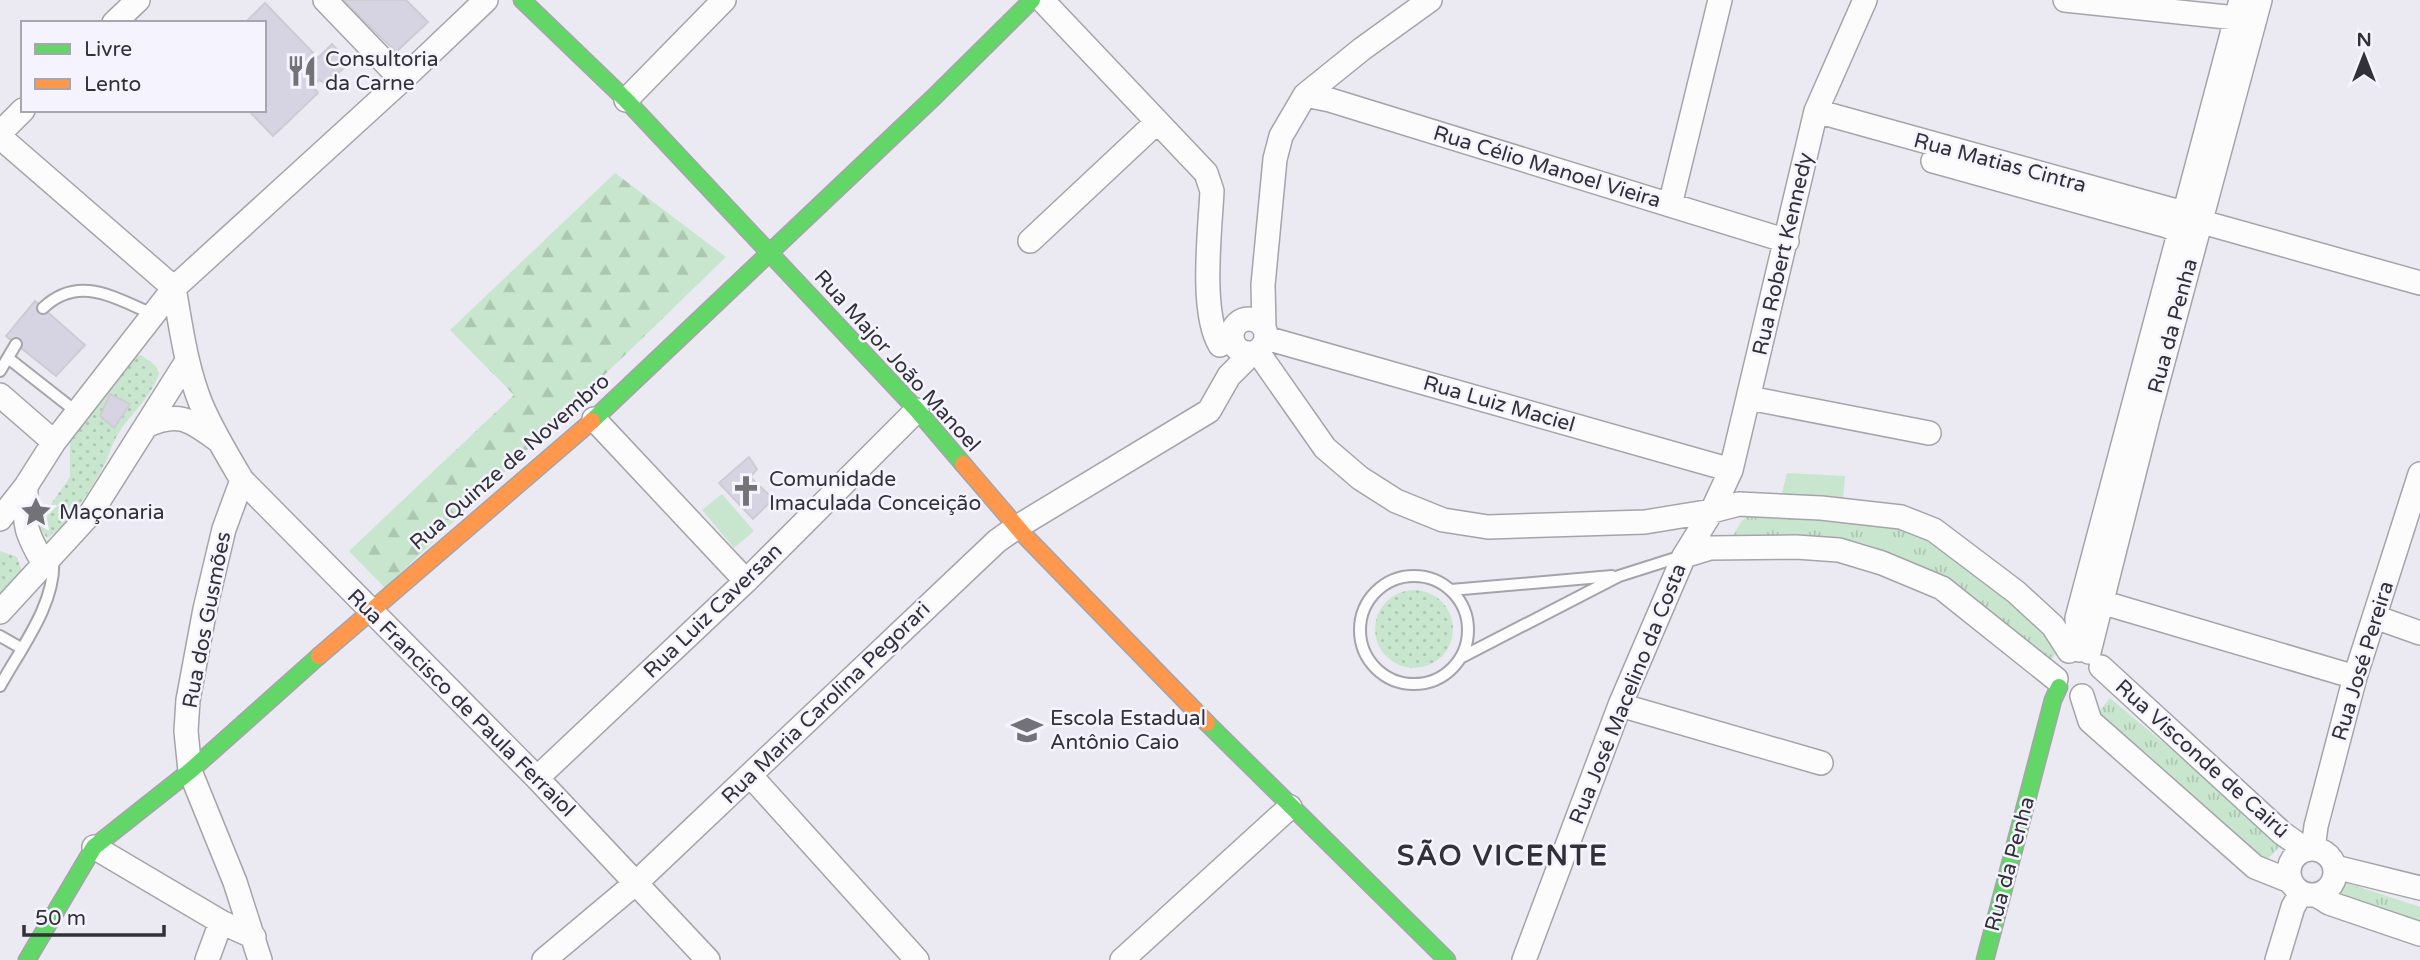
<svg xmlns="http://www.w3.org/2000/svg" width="2420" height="960" viewBox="0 0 2420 960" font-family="'Varela Round',sans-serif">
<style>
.grass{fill:url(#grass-dots)}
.forest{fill:url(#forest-firs)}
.park{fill:url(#park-tufts)}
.garden{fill:#c8e6cd}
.building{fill:#d6d4e2;stroke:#cdccd3;stroke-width:2}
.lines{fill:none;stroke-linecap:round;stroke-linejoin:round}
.lane-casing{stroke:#a5a4aa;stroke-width:14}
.street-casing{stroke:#a5a4aa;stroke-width:26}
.fast-casing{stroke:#a5a4aa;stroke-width:19}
.slow-casing{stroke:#a5a4aa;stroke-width:19}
.lane{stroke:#fcfcfd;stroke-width:10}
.street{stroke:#fcfcfd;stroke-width:23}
.fast{stroke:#63d668;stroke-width:16}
.slow{stroke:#ff974d;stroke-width:16}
.labels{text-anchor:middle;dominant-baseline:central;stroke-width:5;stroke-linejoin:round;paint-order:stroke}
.poi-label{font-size:21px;fill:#323137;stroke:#f5f4fe;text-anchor:start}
.street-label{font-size:21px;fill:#323137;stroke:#f5f4fe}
.district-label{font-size:28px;font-weight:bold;letter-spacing:2px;fill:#323137;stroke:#f5f4fe}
</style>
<defs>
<pattern id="grass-dots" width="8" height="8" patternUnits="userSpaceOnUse" patternTransform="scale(1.75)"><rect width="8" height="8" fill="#c8e6cd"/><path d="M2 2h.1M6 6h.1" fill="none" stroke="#acc6b1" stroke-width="1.8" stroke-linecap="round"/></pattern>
<pattern id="forest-firs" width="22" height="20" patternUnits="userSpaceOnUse" patternTransform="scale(1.75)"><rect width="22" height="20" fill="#c8e6cd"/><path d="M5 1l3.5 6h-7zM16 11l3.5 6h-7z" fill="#acc6b1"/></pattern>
<pattern id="park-tufts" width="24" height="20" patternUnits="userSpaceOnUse" patternTransform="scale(1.75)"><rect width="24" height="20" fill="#c8e6cd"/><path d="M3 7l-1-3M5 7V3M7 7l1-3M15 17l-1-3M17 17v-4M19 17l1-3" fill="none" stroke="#acc6b1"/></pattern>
</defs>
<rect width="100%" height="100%" fill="#ebeaf2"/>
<path class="grass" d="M141 355 155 365 159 373C151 399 130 413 117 436 112 444 110 453 106 461 95 484 68 526 47 538L37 524 70 477V443L129 359Z
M0 551 17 557 22 571 0 597Z
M1375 629a39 39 0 1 1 78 0a39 39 0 1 1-78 0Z"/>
<path class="forest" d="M615 173 726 257 385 588 349 551 514 395 450 330Z"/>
<path class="park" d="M1750 513 1881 521 1933 539 1967 562 2060 648 2044 670 1927 574 1863 543 1795 539 1730 541 1741 522Z
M2110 698 2283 843 2264 863 2095 717Z
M2341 881 2420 907V926L2334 902Z"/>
<path class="garden" d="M1787 473 1845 476 1843 500 1781 496Z
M722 494 754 531 734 548 702 510Z"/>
<path class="building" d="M343 0H406L428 22 396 52Z
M265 3 318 58 332 44 349 63 327 84 319 80 313 86 318 93 273 136 248 110H264V23H245Z
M35 301 85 345 56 376 6 336Z
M110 394 130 404 114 428 100 416Z
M749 457 757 469 750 477 773 499 753 519 719 483Z"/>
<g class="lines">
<defs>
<path id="lane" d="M43 308C79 274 114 298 153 314
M8 358 78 413
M0 371 16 344
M1360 630a54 54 0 1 1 108 0a54 54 0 1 1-108 0Z
M1451 590 1612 576
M0 636 21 648
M1462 657 1619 576 1682 556
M0 686C21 648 57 602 53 558"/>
<path id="street" d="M325 0 402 80
M1042 0 1206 173 1212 191C1210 231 1200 312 1220 345
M2065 0 2236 18 2250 21
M114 23 138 0
M1305 95 1330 100 1787 241
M626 100 724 0
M1816 111 2173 210 2202 222 2420 283
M0 133 23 110
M0 137 174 288
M1933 161 2167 226 2192 238
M1670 205 1720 0
M1030 241 1156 123
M174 288C181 327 186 367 201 404 212 430 227 455 242 480L537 778 708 960
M1232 336a17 17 0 1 1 34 0a17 17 0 1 1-34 0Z
M1264 328 1263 285 1275 159 1281 136 1305 95 1362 49 1430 0
M1266 338 1731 470
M1257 351 1325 448 1360 478 1396 501 1443 520 1488 527 1645 522 1712 511 1739 504 1821 508 1901 517 1934 530 2016 592 2053 626 2069 651
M0 395 54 442
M1749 398 1929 433
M594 419 746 581
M146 426C180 410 191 421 219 441
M242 480 224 529 205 609 188 700 186 731 190 771 235 882 260 960
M26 486C25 526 23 528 44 564
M0 519 26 486 54 442 174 288 402 80 486 0
M1684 556 1710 548 1796 547 1839 550 1882 563 1942 588 2056 679
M2101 602 2355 677
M0 612 91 513 187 361
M2375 617 2420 633
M2079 650 2077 618 2241 0
M2089 652 2149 414 2260 0
M2101 667 2282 833 2306 850
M2082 696 2090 721 2255 867 2290 881
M1620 705 1821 763
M750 775 917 960
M537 778 746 581 917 410
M94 847 221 922 254 937
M2289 872a23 23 0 1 1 46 0a23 23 0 1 1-46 0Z
M2313 849 2316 826 2355 677 2420 474
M2335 867 2420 888
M2316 895 2329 903 2420 934
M207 960 221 922
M544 960 637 882 997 541 1017 527 1209 411 1229 376 1252 353
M1122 960 1290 807
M1524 960 1620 705 1684 556 1712 511 1731 470 1816 111 1865 0
M2277 960 2293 907 2301 893"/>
<path id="fast" d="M522 0 626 100 917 410 963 464
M592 421 934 97 1032 0
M1207 723 1447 960
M27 960 94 847 190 771 319 656
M1985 960 2053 700 2059 687"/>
<path id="slow" d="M963 464 1023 534 1207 723
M319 656 592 421"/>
</defs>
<use href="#lane" class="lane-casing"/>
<use href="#street" class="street-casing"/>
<use href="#fast" class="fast-casing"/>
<use href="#slow" class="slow-casing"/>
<use href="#lane" class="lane"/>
<use href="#street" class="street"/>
<use href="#fast" class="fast"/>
<use href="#slow" class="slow"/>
</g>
<defs>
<symbol id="restaurant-bare" viewBox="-9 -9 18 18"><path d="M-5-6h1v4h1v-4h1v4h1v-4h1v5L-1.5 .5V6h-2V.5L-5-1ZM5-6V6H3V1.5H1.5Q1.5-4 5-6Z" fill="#737278" stroke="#f5f4fe" stroke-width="2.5" paint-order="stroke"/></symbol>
<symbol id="church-bare" viewBox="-9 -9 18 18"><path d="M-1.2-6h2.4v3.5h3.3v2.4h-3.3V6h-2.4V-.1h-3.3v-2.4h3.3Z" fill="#737278" stroke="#f5f4fe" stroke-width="2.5" paint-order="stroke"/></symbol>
<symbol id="sight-bare" viewBox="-9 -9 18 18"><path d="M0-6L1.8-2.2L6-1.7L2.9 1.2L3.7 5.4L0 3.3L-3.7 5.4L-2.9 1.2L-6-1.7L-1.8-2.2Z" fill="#737278" stroke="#f5f4fe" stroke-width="2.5" paint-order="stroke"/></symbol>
<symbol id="school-bare" viewBox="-9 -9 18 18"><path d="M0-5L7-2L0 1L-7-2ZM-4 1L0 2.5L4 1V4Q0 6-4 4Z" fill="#737278" stroke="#f5f4fe" stroke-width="2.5" paint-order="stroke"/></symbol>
</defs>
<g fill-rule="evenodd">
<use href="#restaurant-bare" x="280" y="49" width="44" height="44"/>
<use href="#church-bare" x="724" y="469" width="44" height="44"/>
<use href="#sight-bare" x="14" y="490" width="44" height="44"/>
<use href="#school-bare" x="1005" y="708" width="44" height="44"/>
</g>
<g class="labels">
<g class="poi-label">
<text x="325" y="59">Consultoria<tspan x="325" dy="24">da Carne</tspan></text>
<text x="769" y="479">Comunidade<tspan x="769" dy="24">Imaculada Conceição</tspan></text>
<text x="59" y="512">Maçonaria</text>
<text x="1050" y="718">Escola Estadual<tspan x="1050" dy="24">Antônio Caio</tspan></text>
</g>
<g class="street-label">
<text transform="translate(2000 163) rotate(15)">Rua Matias Cintra</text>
<text transform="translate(1547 167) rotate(17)">Rua Célio Manoel Vieira</text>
<text transform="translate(1783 254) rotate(-77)">Rua Robert Kennedy</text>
<text transform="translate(2173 326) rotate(-75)">Rua da Penha</text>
<text transform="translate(897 361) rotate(48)">Rua Major João Manoel</text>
<text transform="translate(1499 404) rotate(16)">Rua Luiz Maciel</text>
<text transform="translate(510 462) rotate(-41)">Rua Quinze de Novembro</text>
<text transform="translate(713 611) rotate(-44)">Rua Luiz Caversan</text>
<text transform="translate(207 620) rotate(-79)">Rua dos Gusmões</text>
<text transform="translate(2363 661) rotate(-73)">Rua José Pereira</text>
<text transform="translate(1628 694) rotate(-68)">Rua José Macelino da Costa</text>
<text transform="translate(461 703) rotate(45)">Rua Francisco de Paula Ferraiol</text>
<text transform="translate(826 703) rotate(-44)">Rua Maria Carolina Pegorari</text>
<text transform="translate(2202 759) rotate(42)">Rua Visconde de Cairú</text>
<text transform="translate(2010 864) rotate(-75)">Rua da Penha</text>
</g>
<g class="district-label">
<text x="1503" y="856">SÃO VICENTE</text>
</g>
</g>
<rect x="21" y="21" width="245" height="91" fill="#f5f4fe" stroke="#a7a6ae" stroke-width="2"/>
<rect x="35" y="44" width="35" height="10" fill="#63d668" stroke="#a7a6ae" stroke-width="2"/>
<text x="84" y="56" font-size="21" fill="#323137">Livre</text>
<rect x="35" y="79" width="35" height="10" fill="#ff974d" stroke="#a7a6ae" stroke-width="2"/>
<text x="84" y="91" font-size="21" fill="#323137">Lento</text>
<g transform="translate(2364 56)" stroke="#f5f4fe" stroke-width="5" paint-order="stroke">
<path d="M0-5L12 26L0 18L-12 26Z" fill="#323137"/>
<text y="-10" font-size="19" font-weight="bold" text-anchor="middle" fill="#323137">N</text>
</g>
<path d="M24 925v10h140v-10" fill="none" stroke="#323137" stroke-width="3.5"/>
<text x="35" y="925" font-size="21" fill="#323137" stroke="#f5f4fe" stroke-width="5" paint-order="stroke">50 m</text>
</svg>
